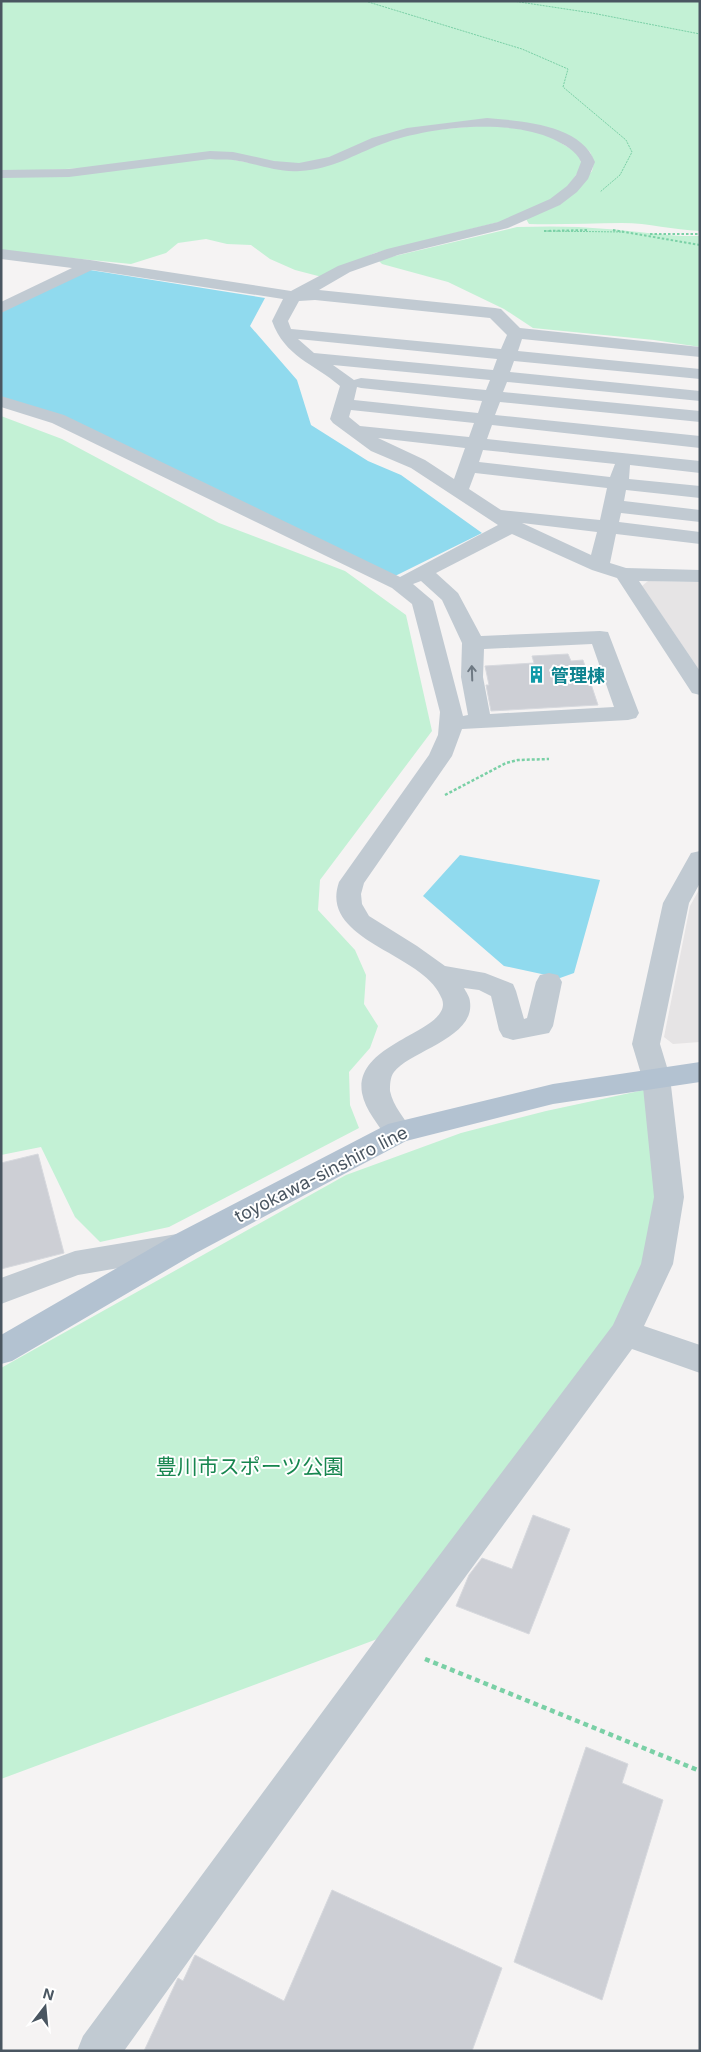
<svg xmlns="http://www.w3.org/2000/svg" width="701" height="2052" viewBox="0 0 701 2052" font-family="Inter,'Noto Sans JP',sans-serif">
<style>
.education{fill:#e6e4e5}
.green{fill:#c3f1d5}
.water{fill:#90daee}
.building{fill:#cdcfd5;stroke:#d7d9de}
.lines{fill:none;stroke-linecap:round;stroke-linejoin:round}
.path-far3{stroke:#7ad0a6;stroke-width:1;stroke-dasharray:2 1;stroke-linecap:butt}
.path-far2{stroke:#7ad0a6;stroke-width:2;stroke-dasharray:2.5 2;stroke-linecap:butt}
.path-far1{stroke:#7ad0a6;stroke-width:2.5;stroke-dasharray:3 2;stroke-linecap:butt}
.path{stroke:#7ad0a6;stroke-width:4.5;stroke-dasharray:5 4;stroke-linecap:butt}
.minor{fill:#c1cad2;fill-rule:evenodd}
.major{fill:#b3c2d1;fill-rule:evenodd}
.oneway{stroke:#6e7983}
.labels{text-anchor:middle;dominant-baseline:central;stroke-width:4;stroke-linejoin:round;paint-order:stroke}
.culture-label{font-size:18px;font-weight:bold;fill:#0d838f;stroke:#fff;text-anchor:start}
.street-label{font-size:18px;fill:#4a5661;stroke:#fff}
.near-park-label{font-size:21px;fill:#17864f;stroke:#fff}
</style>
<rect width="100%" height="100%" fill="#f5f3f3"/>
<path class="education" d="M648 581 700 582V671L642 586Z
M700 888V1042L673 1044 664 1037 690 906Z"/>
<path class="green" d="M1 1H700V231C673 230 649 223 622 223 591 223 560 225 529 224L526 219 576 190 592 171 594 162 590 152 583 146 540 126H427L342 155 292 165 237 154 108 167 1 172Z
M489 125 543 132 579 154 582 167 568 186 551 200 503 221 375 253 322 277 295 270 270 259 251 245 227 244 206 239 178 243 166 253 131 264 1 251V177L218 157 288 170 411 132Z
M517 227C547 226 577 226 607 229 638 231 668 237 700 236V347L654 340 533 328 504 309 448 282 382 264 378 260Z
M1 416 62 439 219 523 345 571 406 615 432 731 320 880 318 910 355 950 366 975 364 1004 378 1026 370 1048 349 1072 350 1105 359 1128 169 1227 100 1242 75 1217 41 1147 1 1155Z
M644 1090 657 1192 647 1259 619 1318 380 1638 1 1779V1368L346 1175 461 1133 546 1111Z"/>
<path class="water" d="M90 270 265 298 250 326 297 380 311 425 368 461 401 475 482 533 391 578 1 398V312Z
M460 855 600 880 574 973 560 978 504 966 423 896Z"/>
<path class="building" d="M568 654 571 661 583 660 598 705 491 711 486 685H489L485 666 534 663 532 656Z
M38 1154 64 1253 1 1269V1163Z
M533 1515 570 1529 529 1634 456 1606 469 1575 482 1558 512 1569Z
M586 1747 628 1764 622 1783 663 1800 602 2000 514 1962Z
M332 1890 502 1968 472 2051H144L177 1980 178 1978 183 1981 195 1955 284 2001Z"/>
<g class="lines">
<path class="path-far3" d="M365 1 522 49 568 69 563 87 626 140 632 152 620 175 600 192
M513 1 592 13 700 34
M544 231 623 232"/>
<path class="path-far2" d="M613 230 700 245
M544 231 588 230
M650 234H700"/>
<path class="path-far1" d="M445 795 506 763 518 760 549 759"/>
<path class="path" d="M425 1659 700 1771"/>
<path class="minor" d="M487 118C521 121 581 124 595 162L588 179 577 192 560 205 508 228 398 255 350 272 319 290 495 308 501 309 520 328 700 347V357L522 339 518 351 700 369V379L514 361 510 372 700 391V401L507 382 503 392 700 411V422L500 402 495 415 700 436V448L492 425 487 439 700 461V473L630 465 629 479 700 486V498L626 490 624 501 700 510V522L621 513 619 522 700 532V544L616 534 610 563 626 568 700 570V582L639 581 700 671V695L692 693 617 578 592 570 512 534 436 573 458 593 481 636 600 631 608 632 639 713 636 718 628 720 462 729 452 756 364 883 361 894 362 904 369 916 417 946 445 966 485 973 513 984 516 991 524 1019 527 1018 536 982 540 975 549 973 558 975 562 982 553 1026 549 1033 513 1040 503 1037 499 1030 491 996 479 990 464 988C466 992 470 997 470 1002 475 1038 410 1051 394 1072 390 1077 390 1085 390 1091 393 1106 405 1119 413 1132L408 1140 398 1143 388 1140C379 1125 365 1110 362 1093 353 1041 454 1032 442 999 426 953 318 942 339 882L429 755 438 735 440 712 412 604 392 588 81 437 52 423 1 407V396L64 415 400 577 498 525 411 468 371 451 333 423 330 419 340 386C313 363 285 357 272 321L283 299 92 270 1 313V302L72 268 1 259V249L90 260 291 291 338 266 387 249 498 222 550 199 567 186 576 175 581 162C577 151 563 144 553 139 508 118 427 127 382 144 353 155 333 169 300 171 277 173 255 163 233 160 225 159 217 160 210 159L69 177 1 178V170L69 169 210 151 233 152 274 161 299 163 329 157 372 138 407 128ZM315 300 490 318 507 335 501 349 291 329 288 321 299 301ZM298 339 497 359 493 370 314 353ZM333 365 490 380 486 390 361 378 354 380ZM357 387 361 388 482 401 478 413 354 400ZM351 410 474 423 469 437 360 426 349 417ZM378 438 465 448 454 479 425 460ZM483 450 615 464 610 477 479 462ZM475 473 607 488 600 520 501 510 469 489ZM522 523 597 532 591 555ZM421 581 442 600 462 643 461 677 468 715 463 716 433 601 413 584ZM592 644 614 707 490 714 483 677 484 649Z
M700 851V883L689 903 660 1044 670 1077 684 1197 673 1264 644 1326 700 1345V1373L632 1349 406 1658 124 2051H77L83 2036 380 1634 613 1325 641 1264 654 1197 642 1077 632 1044 663 903 691 853Z
M183 1233 194 1236 198 1245 194 1254 183 1257 78 1275 1 1304V1278L75 1251Z"/>
<path class="major" d="M700 1062V1082L553 1104 406 1141 196 1253 12 1361 1 1364V1335L174 1235 388 1124 553 1084Z"/>
</g>
<defs><path id="oneway-shaft" d="M-6 0H5M1.5-3L5.5 0L1.5 3" fill="none" stroke-width="1.6" stroke-linecap="round" stroke-linejoin="round" transform="scale(1.25)"/></defs>
<use class="oneway" href="#oneway-shaft" transform="translate(472 673) rotate(-92)"/>
<defs>
<symbol id="building-bare" viewBox="-9 -9 18 18"><path d="M-4-6H4V6H1V3H-1V6H-4ZM-2.5-4.3h1.7v1.8h-1.7ZM.8-4.3h1.7v1.8H.8ZM-2.5-1h1.7V.8h-1.7ZM.8-1h1.7V.8H.8Z" fill="#0f9aa8" stroke="#fff" stroke-width="2.5" paint-order="stroke"/></symbol>
</defs>
<g fill-rule="evenodd">
<use href="#building-bare" x="524" y="662" width="25" height="25"/>
</g>
<g class="labels">
<g class="culture-label">
<text x="551" y="675">管理棟</text>
</g>
<g class="street-label">
<text transform="translate(321 1174) rotate(-27)">toyokawa-sinshiro line</text>
</g>
<g class="near-park-label">
<text x="250" y="1466">豊川市スポーツ公園</text>
</g>
</g>
<rect width="701" height="2052" fill="none" stroke="#4a5661" stroke-width="5"/>
<g transform="translate(45 2007) rotate(16)" stroke="#ffffff" stroke-width="4" paint-order="stroke">
<path d="M0-4L9 19L0 12L-9 19Z" fill="#4a5661"/>
<text y="-8" font-size="14" font-weight="bold" text-anchor="middle" fill="#4a5661">N</text>
</g>
</svg>
